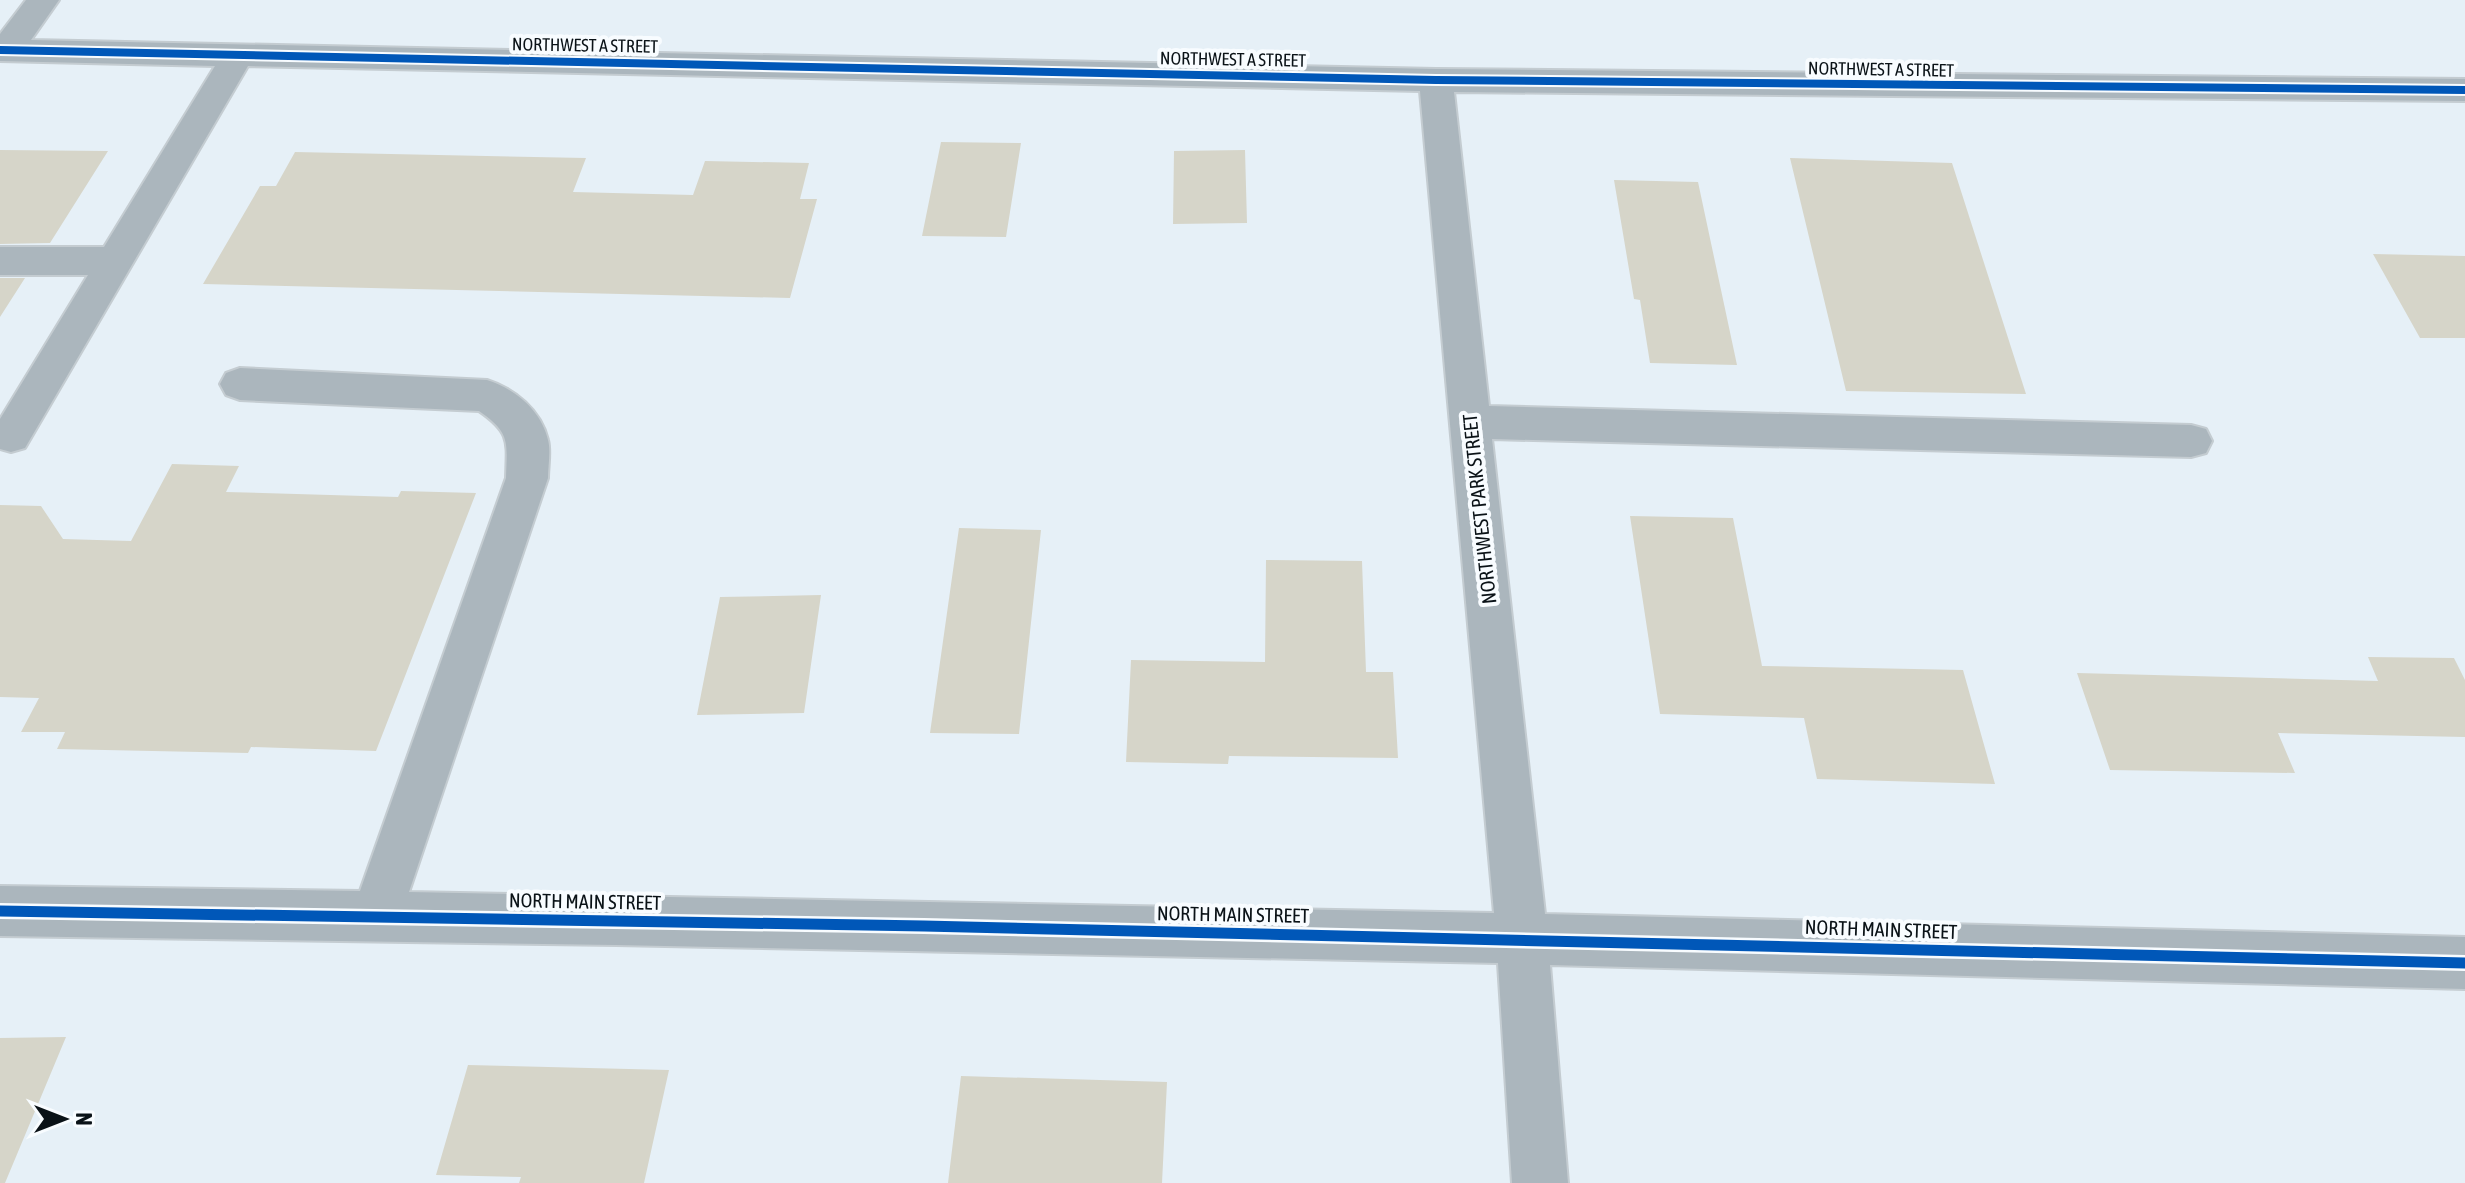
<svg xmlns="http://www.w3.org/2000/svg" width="2465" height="1183" viewBox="0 0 2465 1183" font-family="'Asap Condensed',sans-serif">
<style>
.building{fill:#d6d5c9}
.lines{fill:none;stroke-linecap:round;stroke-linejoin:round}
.minor-casing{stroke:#c4ccd1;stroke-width:4}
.minor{fill:#abb6bd;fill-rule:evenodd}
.cycleway-far1-casing{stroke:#f8fcff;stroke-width:12}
.cycleway-casing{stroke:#f8fcff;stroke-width:16}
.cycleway-far1{stroke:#0057b8;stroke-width:8}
.cycleway{stroke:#0057b8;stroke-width:11}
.labels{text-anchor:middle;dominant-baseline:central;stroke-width:8;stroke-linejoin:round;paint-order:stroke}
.far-street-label{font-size:18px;fill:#0a1217;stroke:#f8fcff}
.street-label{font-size:20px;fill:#0a1217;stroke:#f8fcff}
</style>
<rect width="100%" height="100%" fill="#e6f0f7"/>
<path class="building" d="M941 142 1021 143 1006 237 922 236Z
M0 150 108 151 50 243 0 244Z
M1245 150 1247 223 1173 224 1174 151Z
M295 152 586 158 573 192 693 195 705 161 809 163 800 199H817L790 298 203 284 260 186H276Z
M1790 158 1952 163 2026 394 1846 391Z
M1614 180 1698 182 1737 365 1650 363 1640 300 1634 299Z
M2373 254 2465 256V338H2420Z
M0 278H25L0 317Z
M172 464 239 466 226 492 398 497 401 491 476 493 376 751 251 747 248 753 57 749 65 732H21L39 698 0 697V505L41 506 63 539 131 541Z
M1630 516 1733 518 1762 666 1963 670 1995 784 1817 779 1804 718 1660 714Z
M959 528 1041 530 1019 734 930 733Z
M1266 560 1362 561 1366 672H1393L1398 758 1229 756 1228 764 1126 762 1131 660 1265 662Z
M821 595 804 713 697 715 720 597Z
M2368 657 2454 658 2465 680V737L2278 733 2295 773 2110 770 2077 673 2378 681Z
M66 1037 5 1183H0V1038Z
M468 1065 669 1070 644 1183H519L521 1177 436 1175Z
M961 1076 1167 1082 1162 1183H948Z"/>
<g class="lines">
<defs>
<path id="minor" d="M26 0H59L31 40 1436 69 2465 79V101L1454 92 1489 406 2191 425 2206 429 2212 441 2206 453 2191 457 1492 439 1545 914 2465 937V989L1550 965 1568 1183H1512L1498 963 616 945 0 936V886L360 891 506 478C507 442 511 433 479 411L240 400 226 395 220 384 226 373 240 368 487 380C515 389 541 410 548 440 551 451 548 466 548 478L409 892 1494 913 1420 91 248 66 25 448 11 452 0 449V419L88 275H0V247H104L215 66 0 61V34Z"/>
</defs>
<use href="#minor" class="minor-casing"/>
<use href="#minor" class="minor"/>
<defs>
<path id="cycleway-far1" d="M0 50 1436 80 2465 90"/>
<path id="cycleway" d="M0 911 924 926 2465 963"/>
</defs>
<use href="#cycleway-far1" class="cycleway-far1-casing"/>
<use href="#cycleway" class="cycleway-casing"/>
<use href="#cycleway-far1" class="cycleway-far1"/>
<use href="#cycleway" class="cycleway"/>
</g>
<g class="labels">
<g class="far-street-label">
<text transform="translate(585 45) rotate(1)">NORTHWEST A STREET</text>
<text transform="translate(1233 59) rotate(1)">NORTHWEST A STREET</text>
<text transform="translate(1881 69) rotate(1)">NORTHWEST A STREET</text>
</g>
<g class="street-label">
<text transform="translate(1479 509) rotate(-96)">NORTHWEST PARK STREET</text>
<text transform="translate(585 901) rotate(1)">NORTH MAIN STREET</text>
<text transform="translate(1233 914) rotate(1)">NORTH MAIN STREET</text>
<text transform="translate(1881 929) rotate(2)">NORTH MAIN STREET</text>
</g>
</g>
<g transform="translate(64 1119) rotate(90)" stroke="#f8fcff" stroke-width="6" paint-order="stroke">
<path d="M0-6L14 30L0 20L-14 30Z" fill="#0a1217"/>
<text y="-12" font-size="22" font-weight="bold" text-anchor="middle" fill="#0a1217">N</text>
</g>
</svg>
